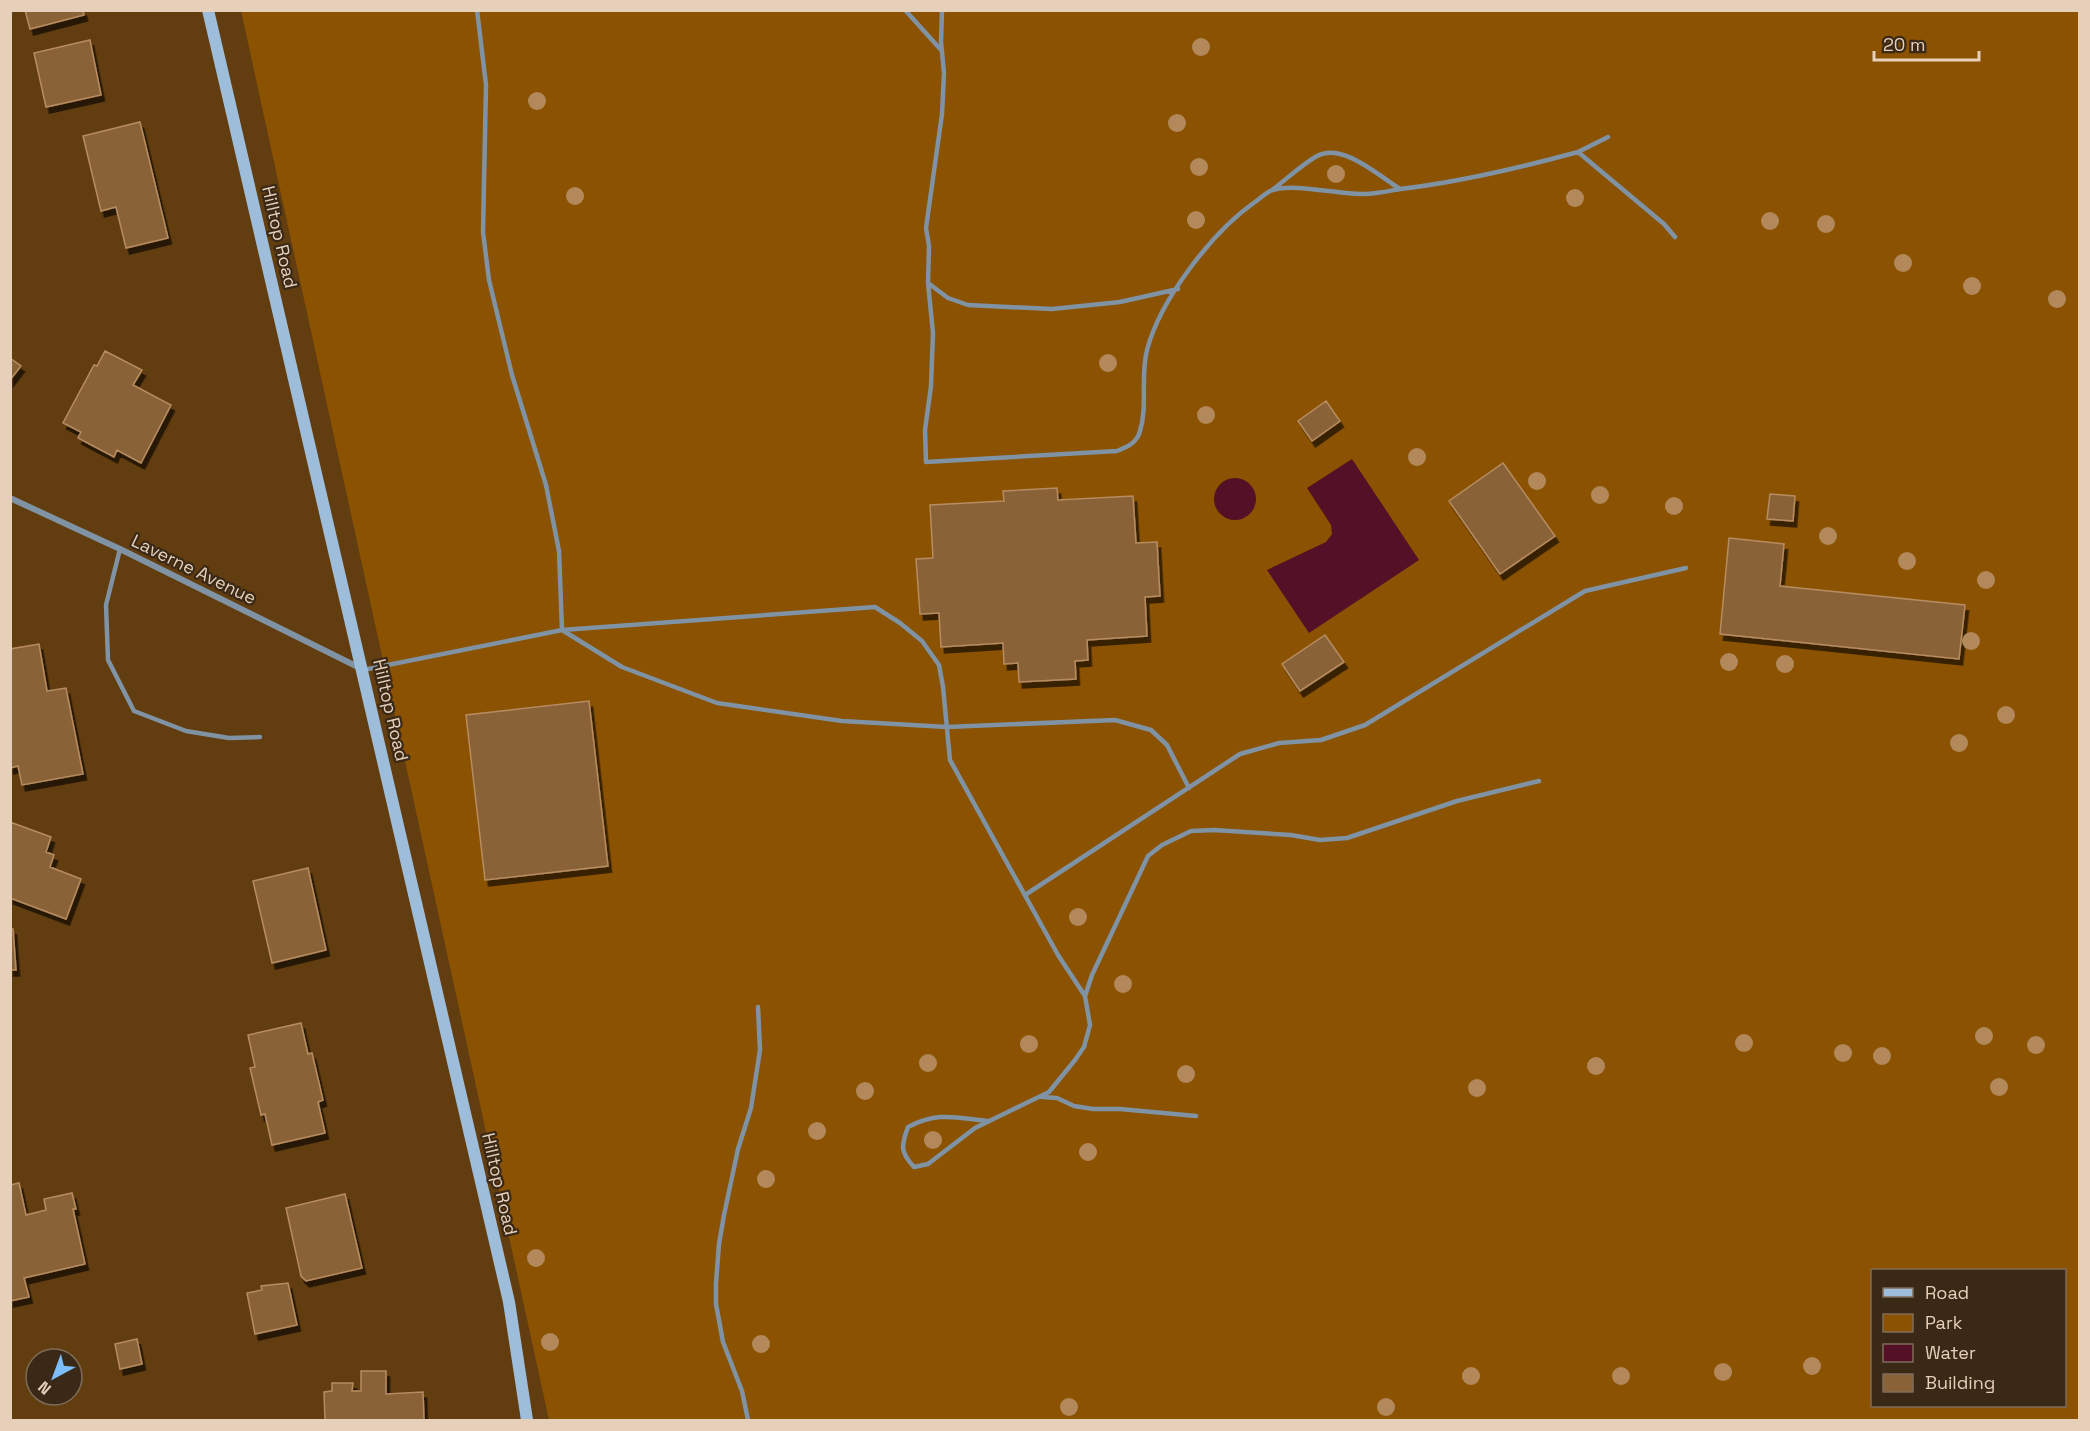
<svg xmlns="http://www.w3.org/2000/svg" width="2090" height="1431" viewBox="0 0 2090 1431" font-family="'Space Grotesk',sans-serif">
<style>
.green{fill:#8a5201;fill-rule:evenodd}
.water{fill:#531026}
.building{fill:#8a6238;stroke:#b78c61;stroke-width:1.5;filter:url(#shadow)}
.lines{fill:none;stroke-linecap:round;stroke-linejoin:round}
.lane{stroke:#7f93a5;stroke-width:4.5}
.street{stroke:#7f93a5;stroke-width:6}
.secondary{stroke:#9ebdda;stroke-width:12}
.tree{fill:#b3895c}
.labels{text-anchor:middle;dominant-baseline:central;stroke-width:4.5;stroke-linejoin:round;paint-order:stroke}
.street-label{font-size:18px;fill:#e7d0ba;stroke:#3a2917}
</style>
<defs>
<filter id="shadow"><feDropShadow dx="3.5" dy="6" stdDeviation="0" flood-color="#0009"/></filter>
</defs>
<rect width="100%" height="100%" fill="#623d0f"/>
<path class="green" d="M241 11H2079V1420H549ZM1872 1270H2064V1406H1872Z"/>
<path class="water" d="M1352 459 1419 560 1309 633 1267 570 1326 542 1332 534 1331 525 1307 488Z
M1214 499a21 21 0 1 1 42 0a21 21 0 1 1-42 0Z"/>
<path class="building" d="M25 10H83L84 15 30 29Z
M90 40 101 95 46 107 34 53Z
M140 122 168 238 126 248 116 207 101 211 83 136Z
M105 351 142 370 133 385 171 405 141 463 117 450 114 457 78 438 81 432 63 423 94 365 97 366Z
M10 358 21 366 10 380Z
M1326 401 1340 421 1312 441 1298 421Z
M1503 463 1555 536 1500 574 1449 501Z
M1057 488 1058 500 1133 496 1136 543 1157 542 1160 596 1145 597 1147 636 1087 640 1088 660 1075 661 1076 679 1019 682 1018 663 1004 664 1003 643 941 647 939 613 920 614 916 559 933 558 930 505 1004 501 1003 491Z
M1770 494 1795 496 1793 521 1767 519Z
M1729 538 1784 544 1780 586 1965 605 1959 659 1720 634Z
M1325 635 1344 662 1300 691 1282 664Z
M39 644 47 691 66 688 83 774 22 785 18 766 10 768V649Z
M589 701 608 866 485 880 466 715Z
M10 822 51 837 46 852 54 855 50 867 81 879 66 919 10 898Z
M308 868 326 950 272 963 253 881Z
M10 929H13L16 970H10Z
M301 1023 308 1054 312 1053 323 1100 318 1102 325 1133 272 1145 265 1114 261 1115 250 1068 255 1067 248 1035Z
M19 1183 26 1215 46 1210 44 1199 72 1193 76 1209H73L85 1264 24 1278 29 1297 10 1301V1185Z
M345 1194 362 1268 306 1281 301 1276 286 1208Z
M288 1283 297 1325 255 1334 247 1293 262 1290 261 1286Z
M137 1339 142 1364 120 1369 115 1344Z
M361 1371H386V1394L423 1392 424 1420H325L324 1392 332 1391V1383H353L352 1391H361Z"/>
<g class="lines">
<path class="lane" d="M477 10 486 85 483 232 489 280 512 375 546 485 559 551 562 630 622 667 717 703 842 721 947 727 1115 720 1151 730 1167 745 1189 788
M905 10 942 51
M942 10 941 42 944 73 942 114 926 228 929 246 928 283 933 333 931 386 925 430 926 462 1117 451C1127 447 1137 443 1140 431 1148 405 1140 377 1147 350 1160 300 1212 232 1255 202 1259 199 1265 194 1270 191 1293 182 1338 195 1364 194 1376 194 1389 191 1400 189 1461 182 1519 168 1578 152L1664 224 1675 237
M1578 152 1608 137
M1272 190C1287 179 1301 165 1317 156 1342 142 1379 176 1400 189
M928 283 948 298 968 305 1052 309 1120 302 1178 289
M120 549 106 605 108 660 134 711 186 731 229 738 260 737
M363 670 562 630 875 607 900 623 922 641 939 665 943 687 950 760 1058 955 1085 996
M1025 895 1240 754 1279 743 1321 740 1365 725 1585 591 1686 568
M1042 1097 1057 1098 1074 1106 1093 1109H1120L1196 1116
M989 1121C956 1118 939 1111 908 1127 901 1146 900 1152 914 1167L928 1164 975 1128 1049 1092 1075 1060 1084 1047 1090 1025 1085 996 1092 975 1148 856 1162 845 1191 831 1214 830 1291 835 1320 840 1347 838 1457 801 1539 781
M748 1420 742 1391 723 1342 716 1304V1283L719 1244 724 1215 738 1149 751 1108 760 1050 758 1007"/>
<path class="street" d="M10 498 120 549 360 668"/>
<path class="secondary" d="M208 10 509 1302 527 1420"/>
</g>
<g class="tree">
<circle cx="1201" cy="47" r="9"/>
<circle cx="537" cy="101" r="9"/>
<circle cx="1177" cy="123" r="9"/>
<circle cx="1199" cy="167" r="9"/>
<circle cx="1336" cy="174" r="9"/>
<circle cx="575" cy="196" r="9"/>
<circle cx="1575" cy="198" r="9"/>
<circle cx="1196" cy="220" r="9"/>
<circle cx="1770" cy="221" r="9"/>
<circle cx="1826" cy="224" r="9"/>
<circle cx="1903" cy="263" r="9"/>
<circle cx="1972" cy="286" r="9"/>
<circle cx="2057" cy="299" r="9"/>
<circle cx="1108" cy="363" r="9"/>
<circle cx="1206" cy="415" r="9"/>
<circle cx="1417" cy="457" r="9"/>
<circle cx="1537" cy="481" r="9"/>
<circle cx="1600" cy="495" r="9"/>
<circle cx="1674" cy="506" r="9"/>
<circle cx="1828" cy="536" r="9"/>
<circle cx="1907" cy="561" r="9"/>
<circle cx="1986" cy="580" r="9"/>
<circle cx="1971" cy="641" r="9"/>
<circle cx="1729" cy="662" r="9"/>
<circle cx="1785" cy="664" r="9"/>
<circle cx="2006" cy="715" r="9"/>
<circle cx="1959" cy="743" r="9"/>
<circle cx="1078" cy="917" r="9"/>
<circle cx="1123" cy="984" r="9"/>
<circle cx="1984" cy="1036" r="9"/>
<circle cx="1744" cy="1043" r="9"/>
<circle cx="1029" cy="1044" r="9"/>
<circle cx="2036" cy="1045" r="9"/>
<circle cx="1843" cy="1053" r="9"/>
<circle cx="1882" cy="1056" r="9"/>
<circle cx="928" cy="1063" r="9"/>
<circle cx="1596" cy="1066" r="9"/>
<circle cx="1186" cy="1074" r="9"/>
<circle cx="1999" cy="1087" r="9"/>
<circle cx="1477" cy="1088" r="9"/>
<circle cx="865" cy="1091" r="9"/>
<circle cx="817" cy="1131" r="9"/>
<circle cx="933" cy="1140" r="9"/>
<circle cx="1088" cy="1152" r="9"/>
<circle cx="766" cy="1179" r="9"/>
<circle cx="536" cy="1258" r="9"/>
<circle cx="550" cy="1342" r="9"/>
<circle cx="761" cy="1344" r="9"/>
<circle cx="1812" cy="1366" r="9"/>
<circle cx="1723" cy="1372" r="9"/>
<circle cx="1471" cy="1376" r="9"/>
<circle cx="1621" cy="1376" r="9"/>
<circle cx="1069" cy="1407" r="9"/>
<circle cx="1386" cy="1407" r="9"/>
</g>
<g class="labels">
<g class="street-label">
<text transform="translate(280 237) rotate(77)">Hilltop Road</text>
<text transform="translate(194 569) rotate(26)">Laverne Avenue</text>
<text transform="translate(391 710) rotate(77)">Hilltop Road</text>
<text transform="translate(500 1184) rotate(77)">Hilltop Road</text>
</g>
</g>
<rect width="2090" height="1431" fill="none" stroke="#e7d0ba" stroke-width="24"/>
<rect x="1871" y="1269" width="195" height="138" fill="#3a2917" stroke="#7f6c58" stroke-width="1.5"/>
<rect x="1883" y="1288" width="30" height="9" fill="#9ebdda" stroke="#7f6c58" stroke-width="1.5"/>
<text x="1925" y="1299" font-size="18" fill="#e7d0ba">Road</text>
<rect x="1883" y="1314" width="30" height="18" fill="#8a5201" stroke="#7f6c58" stroke-width="1.5"/>
<text x="1925" y="1329" font-size="18" fill="#e7d0ba">Park</text>
<rect x="1883" y="1344" width="30" height="18" fill="#531026" stroke="#7f6c58" stroke-width="1.5"/>
<text x="1925" y="1359" font-size="18" fill="#e7d0ba">Water</text>
<rect x="1883" y="1374" width="30" height="18" fill="#8a6238" stroke="#7f6c58" stroke-width="1.5"/>
<text x="1925" y="1389" font-size="18" fill="#e7d0ba">Building</text>
<g transform="translate(54 1377) rotate(221)"><circle r="28" fill="#3a2917" stroke="#7f6c58" stroke-width="1.5"/>
<path d="M0-4.5L10 22L0 15L-10 22Z" fill="#7cbef9"/>
<text y="-9" font-size="16" font-weight="bold" text-anchor="middle" fill="#e7d0ba">N</text>
</g>
<path d="M1874 51v9h105v-9" fill="none" stroke="#e7d0ba" stroke-width="3"/>
<text x="1883" y="51" font-size="18" fill="#e7d0ba" stroke="#3a2917" stroke-width="4.5" paint-order="stroke">20 m</text>
</svg>
